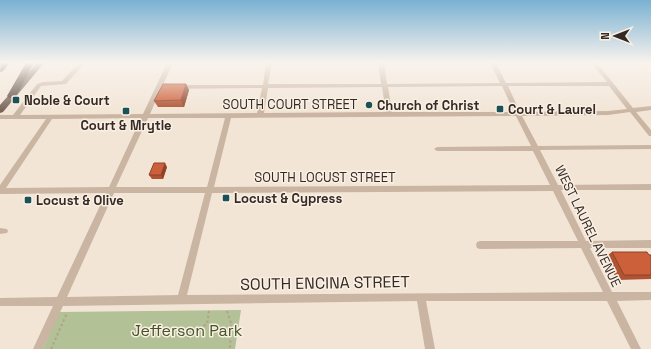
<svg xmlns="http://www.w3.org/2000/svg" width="651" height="349" viewBox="0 0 651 349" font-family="'Space Grotesk',sans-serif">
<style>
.green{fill:#b2c196}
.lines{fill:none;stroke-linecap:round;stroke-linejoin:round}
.path{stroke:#b69f8c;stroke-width:2;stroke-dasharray:2.5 2.5;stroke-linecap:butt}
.minor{fill:#cab5a2;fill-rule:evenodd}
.major{fill:#776155;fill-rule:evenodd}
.highway{fill:#56443b;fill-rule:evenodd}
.wall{fill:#af5332}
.shaded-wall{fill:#8f4329}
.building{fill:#cc603a;stroke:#8f4329}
.poi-dot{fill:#195358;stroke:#faefe3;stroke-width:1.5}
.labels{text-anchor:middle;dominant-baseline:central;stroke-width:3;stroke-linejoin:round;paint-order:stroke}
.poi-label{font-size:13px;font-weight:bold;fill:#342a25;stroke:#faefe3;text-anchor:start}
.street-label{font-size:13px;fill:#342a25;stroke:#faefe3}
.near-street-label{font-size:16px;fill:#342a25;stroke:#faefe3}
.near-park-label{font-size:16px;fill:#435428;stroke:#faefe3}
</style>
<rect width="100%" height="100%" fill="#f2e5d6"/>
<path class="green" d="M241 310 235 349H43L59 312Z"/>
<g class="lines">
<path class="path" d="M227 311 231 323 230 349
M188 338 197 329 207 324 209 311
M51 349 67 313"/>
<path class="minor" d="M79 63H85L66 84 41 86 20 115 143 114 167 63H173L163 85H263L266 63H272L268 84H381L378 63H384L387 84 500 83 490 63H496L506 83 607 82 591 63H597L633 108 651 106V110L636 112 651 130V136H649L630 112 608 115 522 116 538 146 651 145V149L540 150 558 185 651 184V190H561L586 241 651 240V248H590L612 292H651V300L617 301 641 349H631L607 301H426L435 349H425L417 301 63 306 43 349H33L53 306H0V298L57 297 106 193 0 194V185L46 119H0V115H13L37 84 43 82 62 81ZM502 86 514 112H392L388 87ZM508 86H609L627 109 608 111 520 112ZM382 87 386 112 264 113 268 88ZM262 88 257 113 150 114 161 89ZM516 116 531 146 437 147 434 149 437 151H533L550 185 214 187 231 118ZM141 118 109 187 6 188 52 119ZM148 118H225L207 187H116ZM553 191 578 241H480L477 242 476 245 477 248 480 249 581 248 603 292 187 295 212 193ZM114 193H205L178 295 67 297Z
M0 228 7 229 8 231 7 233 0 234Z"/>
<path class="major" d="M37 63H44L3 112 0 113V105Z"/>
<path class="highway" d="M1 63H10L3 71 0 72Z
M26 63H34L15 98H9L7 96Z"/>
</g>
<path class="wall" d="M186 84 189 90 184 107H158L154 101Z
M167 167 163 179H152L149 175Z
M612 252 651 255V279L617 280 605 257Z"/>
<path class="shaded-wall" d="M186 84 189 90 184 107 181 100Z
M165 163 167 167 163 179 161 175Z"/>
<path class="building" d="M163 84H186L181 100 154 101Z
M154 163H165L161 175H149Z
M612 252H647L649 255H651V275H624Z"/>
<linearGradient id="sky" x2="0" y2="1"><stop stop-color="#79b1d2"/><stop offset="0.56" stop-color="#f9f3ed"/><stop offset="1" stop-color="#f9f3ed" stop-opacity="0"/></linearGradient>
<rect width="651" height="112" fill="url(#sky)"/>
<g class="poi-dot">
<rect x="12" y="96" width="8" height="8" rx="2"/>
<circle cx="369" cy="105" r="4"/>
<rect x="496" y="105" width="8" height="8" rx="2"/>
<rect x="122" y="107" width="8" height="8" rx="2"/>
<rect x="222" y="194" width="8" height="8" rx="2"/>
<rect x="24" y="196" width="8" height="8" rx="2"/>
</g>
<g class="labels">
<g class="poi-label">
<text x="24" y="100">Noble &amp; Court</text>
<text x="377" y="105">Church of Christ</text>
<text x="508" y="109">Court &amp; Laurel</text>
<text x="126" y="125" text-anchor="middle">Court &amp; Mrytle</text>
<text x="234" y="198">Locust &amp; Cypress</text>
<text x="36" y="200">Locust &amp; Olive</text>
</g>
<g class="street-label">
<text x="290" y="104">SOUTH COURT STREET</text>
<text x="325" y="177">SOUTH LOCUST STREET</text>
<text transform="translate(588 226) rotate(64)">WEST LAUREL AVENUE</text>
</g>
<g class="near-street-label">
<text transform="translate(325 283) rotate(-1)">SOUTH ENCINA STREET</text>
</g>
<g class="near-park-label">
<text x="187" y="330">Jefferson Park</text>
</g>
</g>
<g transform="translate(615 36) rotate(270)" stroke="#faefe3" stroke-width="3" paint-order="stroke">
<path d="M0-3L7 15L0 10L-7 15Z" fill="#342a25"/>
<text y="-6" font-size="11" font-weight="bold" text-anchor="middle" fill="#342a25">N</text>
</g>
</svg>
